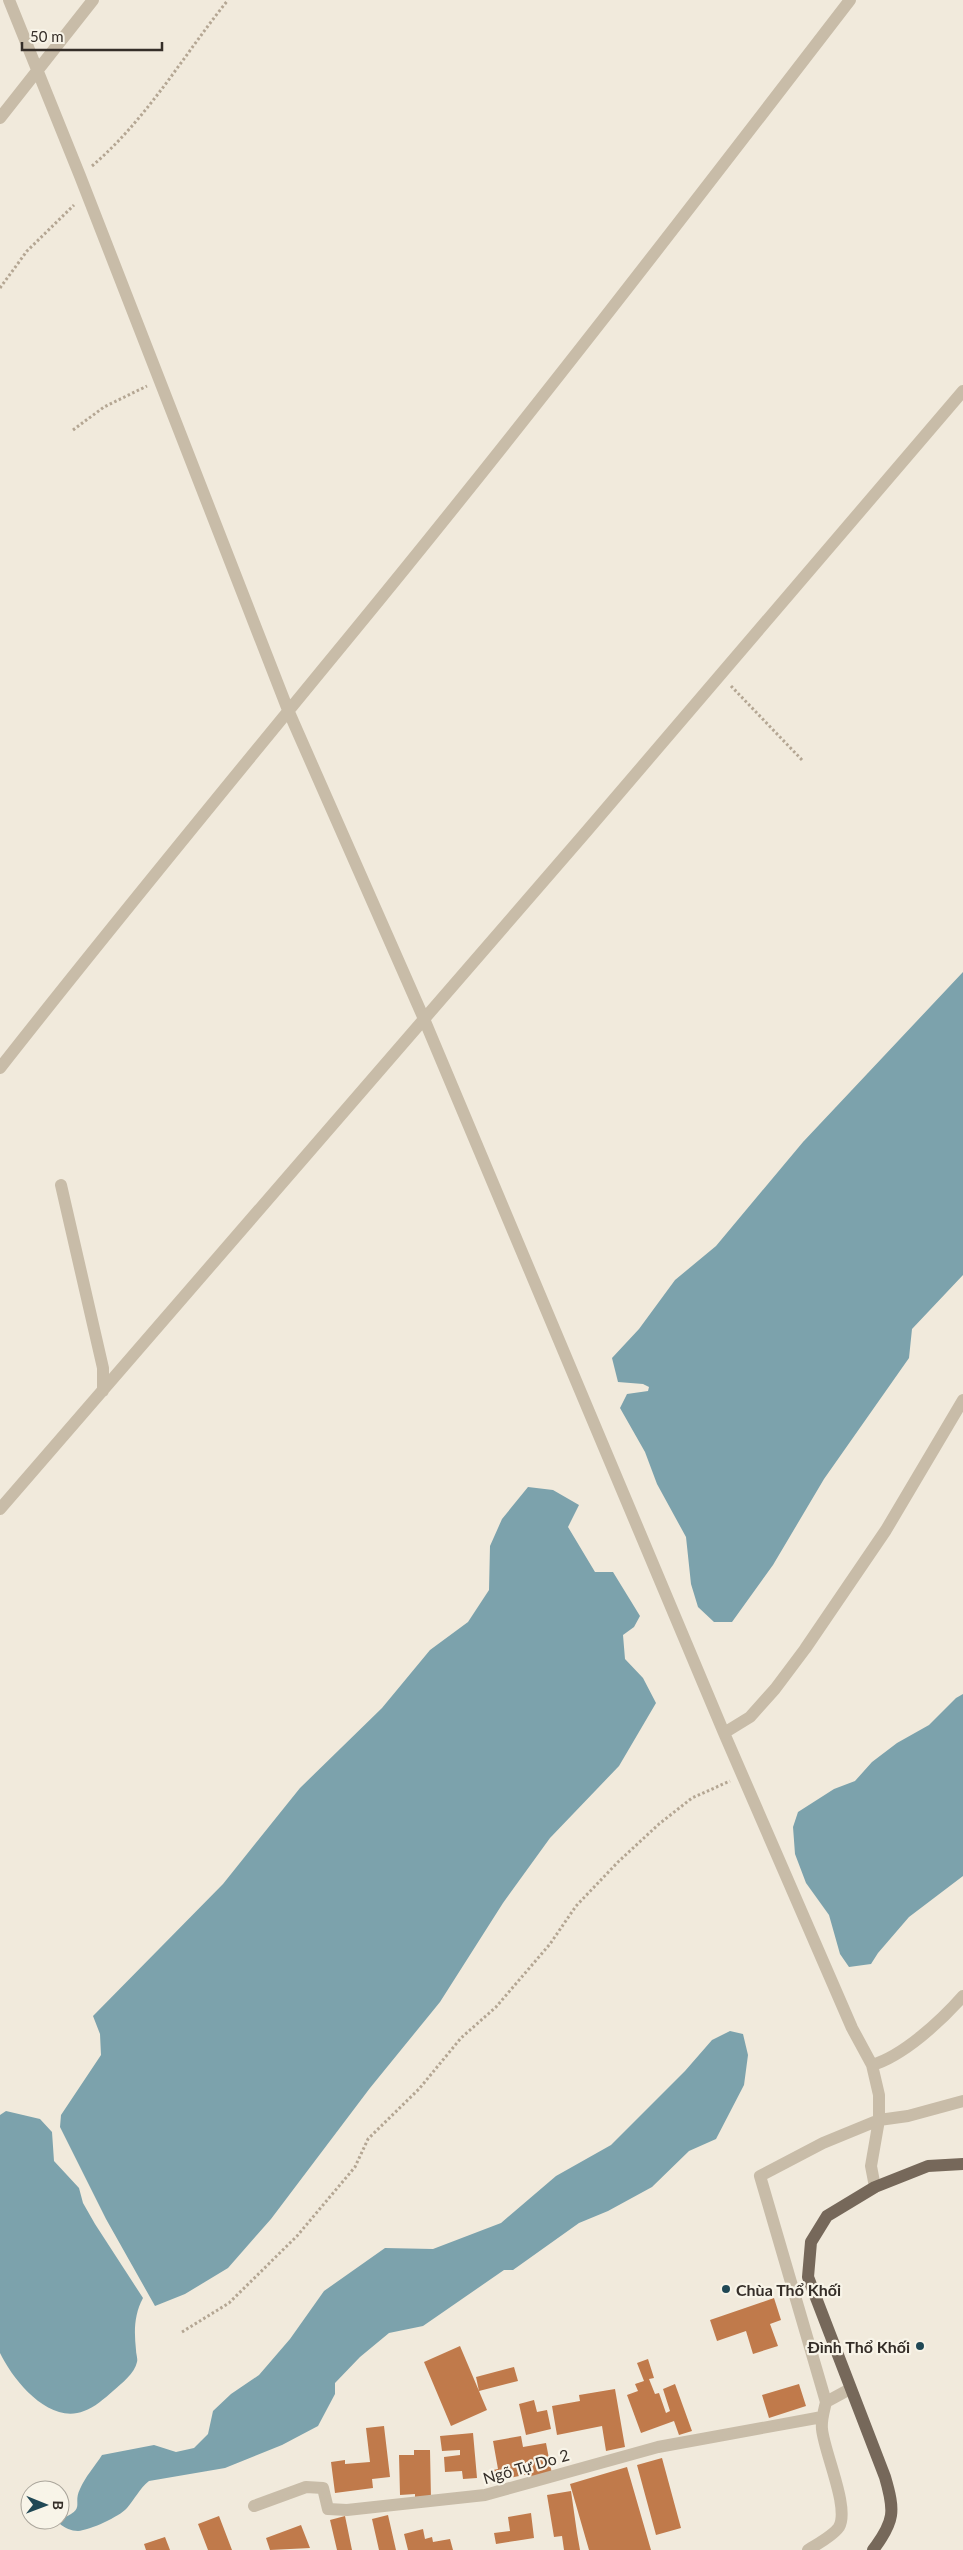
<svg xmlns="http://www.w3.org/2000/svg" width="963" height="2550" viewBox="0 0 963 2550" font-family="Lato,sans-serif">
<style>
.water{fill:#7ca2ac}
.building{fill:#c07a4b}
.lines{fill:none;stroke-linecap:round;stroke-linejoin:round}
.path{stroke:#b4a693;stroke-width:3;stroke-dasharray:2.5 2.5;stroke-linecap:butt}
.minor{stroke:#c8bca8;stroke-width:12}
.major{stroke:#76685a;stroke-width:12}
.poi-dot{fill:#204855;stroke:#f8f4e8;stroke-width:2}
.labels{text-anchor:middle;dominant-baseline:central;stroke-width:4.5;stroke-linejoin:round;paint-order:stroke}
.poi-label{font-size:16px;font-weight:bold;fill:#352e28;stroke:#f8f4e8;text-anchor:start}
.street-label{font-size:16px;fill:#352e28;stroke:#f8f4e8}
</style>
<rect width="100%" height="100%" fill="#f1eadc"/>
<path class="water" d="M963 972V1275L912 1329 909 1358 824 1479 773 1565 732 1622H714L698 1607 691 1584 686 1537 657 1484 645 1452 620 1408 627 1394 648 1391 649 1387 643 1384 618 1382 612 1358 639 1329 675 1280 716 1246 803 1142Z
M528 1487 553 1490 579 1505 568 1527 595 1572H613L640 1616 634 1627 623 1635 625 1659 643 1678 656 1703 619 1766 550 1838 503 1903 440 2002 370 2088 271 2219 228 2268 185 2294 155 2306 106 2219 60 2127 61 2115 101 2055 100 2034 93 2016 223 1884 300 1788 382 1708 430 1650 468 1622 489 1590 490 1546 502 1519Z
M963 1694V1876L909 1917 878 1953 871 1964 849 1967 840 1954 829 1915 806 1883 795 1854 793 1827 798 1812 834 1789 855 1781 872 1762 897 1743 929 1725 956 1698Z
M730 2031 743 2034 748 2055 744 2085 716 2139 689 2151 652 2187 608 2211 579 2223 513 2270H504L423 2326 389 2333 360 2357 335 2383V2394L318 2426 282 2445 225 2468 149 2481C139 2489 135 2499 127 2508 119 2517 90 2530 78 2531 71 2531 65 2528 60 2524L61 2519C87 2508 72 2505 80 2489 85 2477 95 2466 102 2455L154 2445 176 2452 194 2448 208 2434 213 2411 231 2394 259 2375 290 2339 324 2291 385 2248 433 2249 501 2223 556 2176 611 2145 685 2071 712 2040Z
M6 2111 40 2119 52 2132 54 2161 79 2188 83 2203 95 2224 143 2298C134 2315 134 2331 136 2350 136 2354 138 2359 137 2362 135 2373 121 2384 113 2391 105 2398 94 2408 84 2411 49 2425 13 2380 0 2353V2115Z"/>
<path class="building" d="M774 2298 781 2320 770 2324 778 2346 753 2354 746 2331 717 2341 710 2320Z
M460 2346 487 2410 451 2426 424 2362Z
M648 2359 654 2378 649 2379 655 2394 659 2393 666 2413 670 2411 663 2389 675 2384 692 2431 679 2435 674 2421 641 2433 627 2395 638 2391 635 2384 644 2381 637 2363Z
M514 2367 518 2381 479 2391 476 2377Z
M799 2384 806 2406 769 2418 762 2395Z
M615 2389 625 2447 606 2451 602 2426 557 2435 552 2406 580 2401 579 2395Z
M534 2400 537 2412 547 2410 551 2429 526 2435 519 2404Z
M384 2426 390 2477 372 2479 373 2488 335 2493 331 2462 345 2460V2464L370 2462 366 2428Z
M473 2433 477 2478 463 2479 462 2471 445 2472 444 2457 460 2455V2450L442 2451 440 2436Z
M521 2436 523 2447 546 2443 552 2474 529 2478V2474L495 2481 493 2470 498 2469 493 2441Z
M414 2450H430L431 2499H415V2494L400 2495 399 2455H414Z
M662 2458 681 2528 656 2535 637 2465Z
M627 2467 651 2550H589L570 2484Z
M571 2491 577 2533 580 2550H564L562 2536 554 2537 547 2495Z
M531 2513 534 2538 496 2544 494 2533 510 2531 508 2517Z
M388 2515 396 2550H379L372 2519Z
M219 2516 232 2550H208L198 2524Z
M345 2516 352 2550H337L330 2520Z
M301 2525 310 2548 270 2550 266 2538Z
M423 2529 425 2539 432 2537 433 2542 450 2539 453 2550H408L404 2534Z
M165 2537 170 2550H146L144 2544Z"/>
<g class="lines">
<path class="path" d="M92 166C147 119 183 56 228 0
M0 288 27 251 74 205
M73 430 104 407 147 386
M731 686 803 761
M182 2332 229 2303 297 2236 355 2167 368 2139 419 2089 461 2038 496 2007 550 1944 576 1906 618 1862 659 1824 692 1798 730 1781"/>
<path class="minor" d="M9 0 80 176 288 710 424 1019 724 1733 852 2028 872 2065
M0 118 93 0
M0 1068C116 920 235 776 354 631 524 424 687 212 850 0
M61 1185 103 1368V1391
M0 1509 586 832 963 391
M724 1733 750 1717 775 1689 805 1649 886 1530 963 1400
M875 2187 871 2166 879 2120V2095L872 2065C903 2056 941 2021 963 1996
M826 2402 760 2176 823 2143 879 2120 908 2116 963 2101
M254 2506 306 2487 323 2488 328 2509 347 2510 485 2495 658 2447 822 2417
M808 2550C817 2544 833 2536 839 2527 850 2508 824 2452 822 2429 821 2420 824 2411 826 2402L850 2389"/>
<path class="major" d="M873 2550C895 2521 895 2511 885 2477L808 2277 811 2242 827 2216 875 2187 928 2166 963 2164"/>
</g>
<g class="poi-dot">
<circle cx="726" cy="2289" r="5"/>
<circle cx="920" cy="2346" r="5"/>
</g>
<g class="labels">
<g class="poi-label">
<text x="736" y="2289">Chùa Thổ Khối</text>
<text x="910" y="2346" text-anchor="end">Đình Thổ Khối</text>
</g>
<g class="street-label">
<text transform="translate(526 2466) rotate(-16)">Ngõ Tự Do 2</text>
</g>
</g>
<g transform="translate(45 2505) rotate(91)"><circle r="24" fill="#f8f4e8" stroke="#aaa59b"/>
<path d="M0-4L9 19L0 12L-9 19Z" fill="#204855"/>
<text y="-8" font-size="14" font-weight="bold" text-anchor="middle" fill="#352e28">B</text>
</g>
<path d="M22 42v8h140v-8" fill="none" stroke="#352e28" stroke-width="2.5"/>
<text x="30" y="42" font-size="15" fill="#352e28" stroke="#f8f4e8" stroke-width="4" paint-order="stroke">50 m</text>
</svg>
